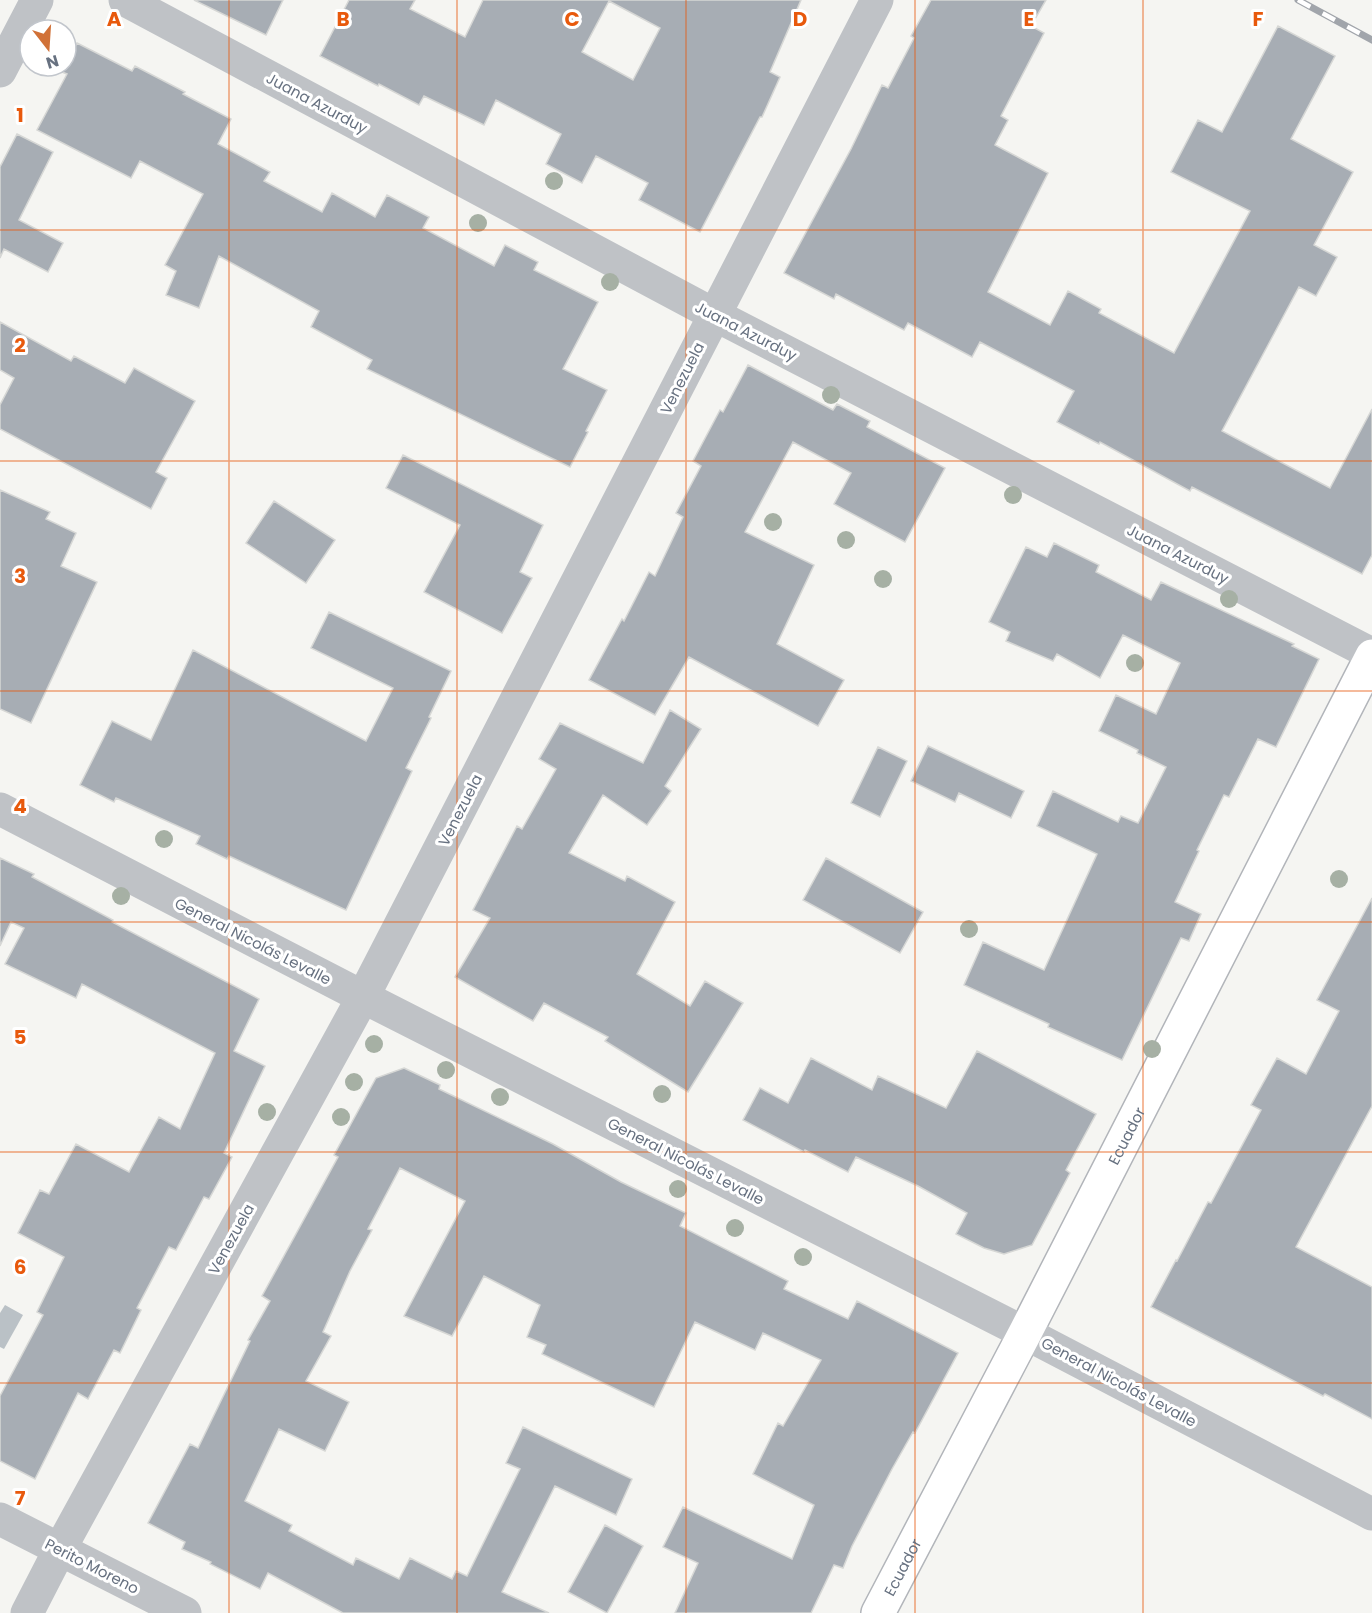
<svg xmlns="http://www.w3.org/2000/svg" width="1372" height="1613" viewBox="0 0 1372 1613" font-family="Poppins,sans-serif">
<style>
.water{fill:#bac1c6}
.building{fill:#a7adb4;stroke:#d6d7d5;stroke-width:1.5;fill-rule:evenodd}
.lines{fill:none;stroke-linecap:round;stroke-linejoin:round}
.secondary-casing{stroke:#b2b5ba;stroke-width:36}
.minor{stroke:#bfc2c6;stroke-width:33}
.tertiary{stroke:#bfc2c6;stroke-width:33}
.secondary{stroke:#fff;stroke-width:33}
.rail-casing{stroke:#a1a5ab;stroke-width:7}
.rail{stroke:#fff;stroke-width:4.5;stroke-dasharray:14;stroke-linecap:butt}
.tree{fill:#a6b0a4}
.grid{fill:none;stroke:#e8590c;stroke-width:1.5;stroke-opacity:0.55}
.labels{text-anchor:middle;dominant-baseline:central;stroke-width:6;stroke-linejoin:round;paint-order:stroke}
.street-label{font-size:15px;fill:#677180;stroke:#fff}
.grid-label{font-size:20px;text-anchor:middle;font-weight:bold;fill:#e8590c;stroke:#fff;stroke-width:6;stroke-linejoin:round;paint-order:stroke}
</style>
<rect width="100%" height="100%" fill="#f5f5f2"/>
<path class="water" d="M5 1305 23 1315 4 1349 0 1347V1313Z"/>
<path class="building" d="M194 0H283L266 35Z
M349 0H415L410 9 465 37 483 0H801L770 72 780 77 762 117H760L700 232 639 200 648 183 596 156 582 183 546 164 561 134 496 100 484 125 424 96 419 105 379 84 378 86 320 56ZM609 1 660 28 633 80 582 52Z
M931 0H1046L1031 26 1044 33 1001 116 1008 120 995 145 1048 173 988 292 1050 325 1068 291 1101 309 1099 313 1174 353 1250 211 1171 172 1198 120 1222 132 1278 26 1335 56 1291 139 1353 172 1314 245 1337 257 1316 296 1299 287 1222 431 1330 488 1372 409V555L1362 574 1192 487 1190 491 1100 442 1099 444 1057 422 1074 391 980 342 972 357 908 323 904 330 836 294 834 299 784 273 851 149 882 85 888 88 914 38 911 36Z
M77 43 132 71 135 66 185 92 183 94 231 119 218 144 270 172 264 181 322 212 332 193 375 217 387 195 429 217 423 228 494 266 505 245 538 262 534 270 598 302 563 369 607 390 586 431 588 432 570 467 367 369 372 360 311 327 319 311 219 256 199 308 166 295 176 271 165 265 203 194 140 161 131 178 37 130 67 74 62 72Z
M17 134 53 152 19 220 63 243 48 272 4 249 0 258V167Z
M0 322 71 361 74 356 125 383 134 368 195 401 156 472 167 478 151 509 0 429V405L14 378 0 370Z
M748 365 833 410 837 404 870 421 867 427 945 468 905 542 834 504 851 473 793 442 745 532 814 565 777 644 844 680 818 726 689 657 655 715 589 680 622 619 624 621 649 572 655 576 683 517 676 513 701 466 693 461 720 410 723 412Z
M403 455 543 525 520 572 532 578 502 633 424 592 460 525 386 488Z
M0 490 50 512 46 519 76 533 61 566 97 582 31 723 0 709Z
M274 501 335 540 306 583 246 543Z
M1054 543 1099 565 1096 572 1151 600 1161 582 1294 644 1292 646 1319 659 1276 747 1258 739 1229 797 1224 795 1197 850 1199 851 1175 902 1201 914 1189 941 1181 938 1122 1060 1048 1027 1049 1024 964 985 983 942 1044 970 1097 854 1037 826 1053 791 1118 822 1121 816 1138 823 1166 767 1137 753 1138 750 1099 731 1116 695 1156 714 1180 663 1123 635 1100 678 1057 654 1053 661 1006 641 1010 632 989 622 1026 547 1047 557Z
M329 612 451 671 429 717 431 718 406 768 412 771 346 910 229 856 227 859 196 844 200 836 116 798 114 802 80 785 112 721 151 740 193 650 366 741 393 688 311 648Z
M670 710 701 729 665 786 671 791 647 825 603 795 569 853 625 881 627 876 675 902 637 974 690 1006 705 981 743 1003 688 1092 605 1041 608 1037 544 1003 533 1021 455 977 490 918 473 910 517 826 522 829 556 769 539 759 560 723 643 763Z
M928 746 1024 791 1011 818 959 793 955 802 911 781Z
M878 747 907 761 880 817 851 803Z
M0 858 34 874 32 877 113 920 112 922 259 999 234 1051 265 1066 224 1153 232 1157 209 1199 204 1197 176 1250 169 1247 137 1308 141 1310 120 1353 114 1350 88 1399 78 1393 35 1479 0 1461V1396L43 1315 37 1312 64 1257 18 1233 40 1190 49 1194 76 1144 129 1172 159 1117 180 1129 215 1053 82 984 76 998 5 964 24 928 11 922 0 946Z
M826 858 923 912 900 953 803 900Z
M1372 898V1106L1296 1247 1372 1287V1419L1325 1394 1323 1396 1151 1307 1176 1260 1177 1261 1208 1202 1211 1203 1261 1110 1251 1105 1277 1058 1306 1074 1339 1011 1317 1000Z
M977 1051 1096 1114 1066 1170 1070 1173 1032 1245 1004 1254 984 1248 956 1234 967 1213 918 1186 856 1157 848 1172 805 1150 804 1152 743 1120 760 1088 788 1103 811 1058 872 1090 878 1076 946 1108Z
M404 1068 440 1085 439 1089 553 1144 621 1182 686 1213 680 1226 788 1281 784 1289 848 1319 857 1301 958 1353 915 1433 913 1432 892 1469 852 1546 843 1568 834 1565 811 1613H675L698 1563 663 1547 683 1507 792 1559 814 1505 753 1474 778 1423 783 1426 821 1360 763 1333 755 1350 695 1322 654 1407 542 1354 546 1345 527 1337 540 1305 484 1276 452 1336 404 1316 465 1201 400 1168 368 1229 372 1230 350 1271 323 1332 331 1336 306 1381 349 1402 325 1451 279 1429 245 1501 292 1525 289 1531 353 1565 356 1558 399 1579 410 1558 452 1579 456 1571 467 1576 520 1469 506 1463 523 1427 632 1479 616 1515 555 1486 502 1592 549 1613H343L268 1573 260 1589 210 1564 211 1562 182 1549 185 1542 148 1523 190 1444 198 1448 250 1341 248 1340 270 1301 262 1296 338 1157 334 1155 376 1078Z
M605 1525 643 1546 607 1613 568 1592Z"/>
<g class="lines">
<defs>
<g id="secondary">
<path id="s1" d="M878 1613 1025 1333 1372 656"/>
</g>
</defs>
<use href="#secondary" class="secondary-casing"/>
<path class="minor" d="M125 0 715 315 1372 654
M0 71 37 0
M0 809 363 997 1025 1333
M0 1519 185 1613
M27 1613 60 1549 363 997 877 0"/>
<path class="tertiary" d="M1025 1333 1372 1514"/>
<use href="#secondary" class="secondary"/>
<defs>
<path id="rail" d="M1298 0 1372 40"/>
</defs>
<use href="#rail" class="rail-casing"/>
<use href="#rail" class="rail"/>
</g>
<g class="tree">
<circle cx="554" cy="181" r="9"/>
<circle cx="478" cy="223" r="9"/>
<circle cx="610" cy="282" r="9"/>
<circle cx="831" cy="395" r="9"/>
<circle cx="1013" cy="495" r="9"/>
<circle cx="773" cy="522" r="9"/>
<circle cx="846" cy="540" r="9"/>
<circle cx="883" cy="579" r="9"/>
<circle cx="1229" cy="599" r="9"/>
<circle cx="1135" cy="663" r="9"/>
<circle cx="164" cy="839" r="9"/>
<circle cx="1339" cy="879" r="9"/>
<circle cx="121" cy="896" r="9"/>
<circle cx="969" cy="929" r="9"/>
<circle cx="374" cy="1044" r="9"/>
<circle cx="1152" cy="1049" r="9"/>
<circle cx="446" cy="1070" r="9"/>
<circle cx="354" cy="1082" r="9"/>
<circle cx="662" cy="1094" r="9"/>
<circle cx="500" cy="1097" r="9"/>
<circle cx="267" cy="1112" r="9"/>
<circle cx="341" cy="1117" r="9"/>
<circle cx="678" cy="1189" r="9"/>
<circle cx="735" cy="1228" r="9"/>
<circle cx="803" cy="1257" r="9"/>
</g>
<path class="grid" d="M229 0V1613M457 0V1613M686 0V1613M915 0V1613M1143 0V1613M0 230H1372M0 461H1372M0 691H1372M0 922H1372M0 1152H1372M0 1383H1372"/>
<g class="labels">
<g class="street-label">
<text transform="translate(317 103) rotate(28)">Juana Azurduy</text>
<text transform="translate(746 331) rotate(27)">Juana Azurduy</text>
<text transform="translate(682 378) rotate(-63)">Venezuela</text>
<text transform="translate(1178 554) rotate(27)">Juana Azurduy</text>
<text transform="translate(460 810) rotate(-63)">Venezuela</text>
<text transform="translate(253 941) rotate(27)">General Nicolás Levalle</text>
<text stroke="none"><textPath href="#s1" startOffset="538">Ecuador</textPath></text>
<text transform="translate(686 1161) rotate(27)">General Nicolás Levalle</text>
<text transform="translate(231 1239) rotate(-61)">Venezuela</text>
<text transform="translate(1119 1382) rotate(28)">General Nicolás Levalle</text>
<text transform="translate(92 1566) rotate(27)">Perito Moreno</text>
<text stroke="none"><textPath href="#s1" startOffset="52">Ecuador</textPath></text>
</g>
</g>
<g class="grid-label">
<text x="114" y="26">A</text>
<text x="343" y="26">B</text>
<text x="572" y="26">C</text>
<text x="800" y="26">D</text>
<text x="1029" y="26">E</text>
<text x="1258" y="26">F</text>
<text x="20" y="122">1</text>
<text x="20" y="352">2</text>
<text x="20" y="583">3</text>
<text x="20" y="813">4</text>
<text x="20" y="1044">5</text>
<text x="20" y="1274">6</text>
<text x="20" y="1505">7</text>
</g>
<g transform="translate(48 48) rotate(163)"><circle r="28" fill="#ffffff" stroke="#c2c6cc" stroke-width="1.5"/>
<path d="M0-4.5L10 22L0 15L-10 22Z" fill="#d17137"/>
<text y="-9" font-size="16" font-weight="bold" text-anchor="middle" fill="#677180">N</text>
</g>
</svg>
